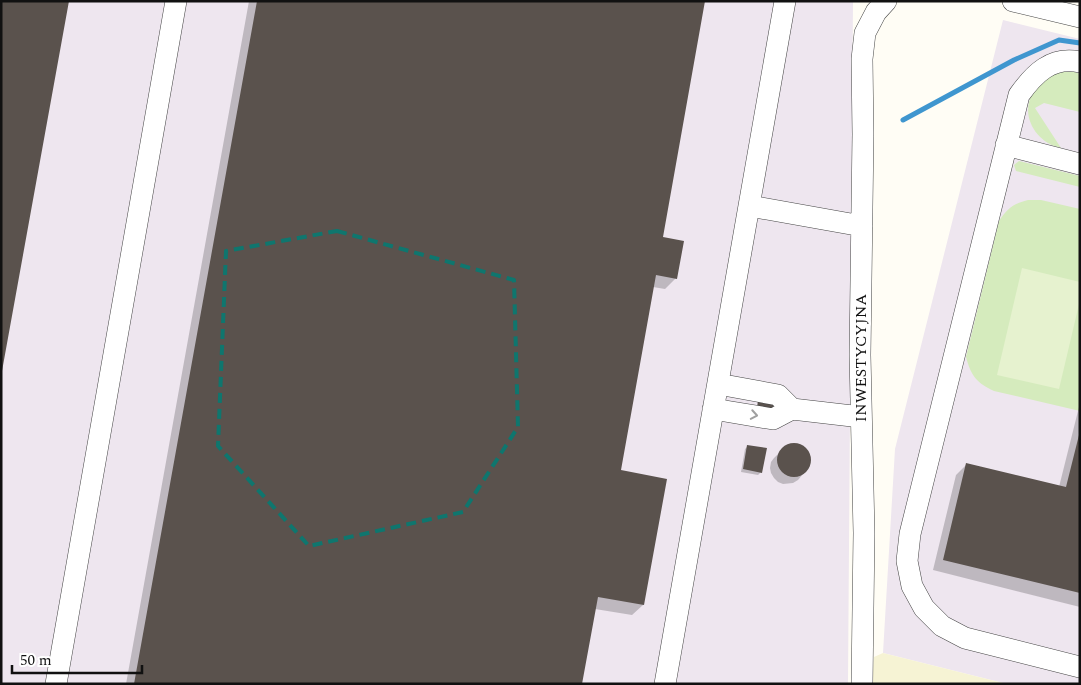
<svg xmlns="http://www.w3.org/2000/svg" width="1081" height="685" viewBox="0 0 1081 685" font-family="Spectral,serif">
<style>
.industrial{fill:#eee6ef}
.farmland{fill:#f6f3d4}
.green{fill:#d5ebbd}
.pitch{fill:#e6f2cf}
.shadow{fill:#0003}
.lines{fill:none;stroke-linecap:round;stroke-linejoin:round}
.stream{stroke:#3f96cf;stroke-width:5}
.building{fill:#5a524d}
.minor-casing{stroke:#444;stroke-width:22}
.minor{stroke:#fff;stroke-width:21}
.oneway{stroke:#a0a0a0}
.marked{fill:none;stroke:#0f766e;stroke-width:4;stroke-dasharray:10 6;stroke-linejoin:round}
.labels{text-anchor:middle;dominant-baseline:central;stroke-width:5;stroke-linejoin:round;paint-order:stroke}
.street-label{font-size:16px;fill:#111;stroke:#fff}
</style>
<rect width="100%" height="100%" fill="#fffdf5"/>
<path class="industrial" d="M1 1H853L848 684H1Z
M1003 20 1080 39V684H1007L883 653 895 449Z"/>
<path class="farmland" d="M883 653 1007 684H872L874 657Z"/>
<path class="green" d="M1061 72H1075L1080 74V112L1044 103 1035 108 1061 148C1040 144 1024 123 1029 102 1030 100 1030 97 1031 95 1034 90 1046 77 1050 75 1053 73 1058 73 1061 72Z
M1019 161 1080 176V187L1016 171 1014 165Z
M1028 200H1041L1080 209V411L994 391C977 383 971 376 966 357L999 221C1008 208 1013 204 1028 200Z"/>
<path class="pitch" d="M1022 268 1080 282V300L1059 389 997 375Z"/>
<path class="shadow" d="M249 1H704L661 238 676 278 665 289 653 287 619 471 643 605 632 615 595 609 581 684H126Z
M1080 403V607L933 570 956 475 967 464 1059 487Z
M791 444H797L806 449 810 458V463L808 468 798 480 793 483 783 484 778 482 774 478 771 473 770 468 771 462 774 458 786 446Z
M748 446 761 472 758 475 741 472 745 449Z"/>
<g class="lines">
<path class="stream" d="M903 120 1014 60 1059 40 1080 43"/>
</g>
<path class="building" d="M1 1H69L2 371H1Z
M257 1H705L663 237 684 241 677 279 656 275 621 470 667 479 644 605 598 597 582 684H134Z
M758 400 774 403 773 410 757 408Z
M1079 435 1080 593 943 560 966 463 1066 487Z
M777 460a17 17 0 1 1 34 0a17 17 0 1 1-34 0Z
M747 445 767 448 762 473 743 469Z"/>
<g class="lines">
<defs>
<path id="minor" d="M1013 1 1080 17
M1080 62C1051 56 1034 74 1019 95L910 534 907 561 912 586 924 608 942 626 965 638 1080 667
M1006 145 1080 164
M750 206 862 226
M718 384 778 395 792 409
M713 409 773 419 792 409 861 417
M56 684 176 1
M665 684 785 1
M862 684 864 533 860 355 863 134 862 59 865 33 876 12 886 1"/>
</defs>
<use href="#minor" class="minor-casing"/>
<use href="#minor" class="minor"/>
</g>
<defs><path id="oneway-chevron" d="M-2-3.5L2.5 0L-2 3.5" fill="none" stroke-width="1.6" stroke-linecap="round" stroke-linejoin="round" transform="scale(1.25)"/></defs>
<use class="oneway" href="#oneway-chevron" transform="translate(754 415) rotate(10)"/>
<path class="marked" d="M337 231 514 280 518 427 463 512 309 546 218 446 226 251Z"/>
<g class="labels">
<g class="street-label">
<text transform="translate(861 358) rotate(-90)">INWESTYCYJNA</text>
</g>
</g>
<rect width="1081" height="685" fill="none" stroke="#111111" stroke-width="5"/>
<path d="M12 665v8h130v-8" fill="none" stroke="#111111" stroke-width="2.5"/>
<text x="20" y="665" font-size="15" fill="#111111" stroke="#ffffff" stroke-width="4" paint-order="stroke">50 m</text>
</svg>
